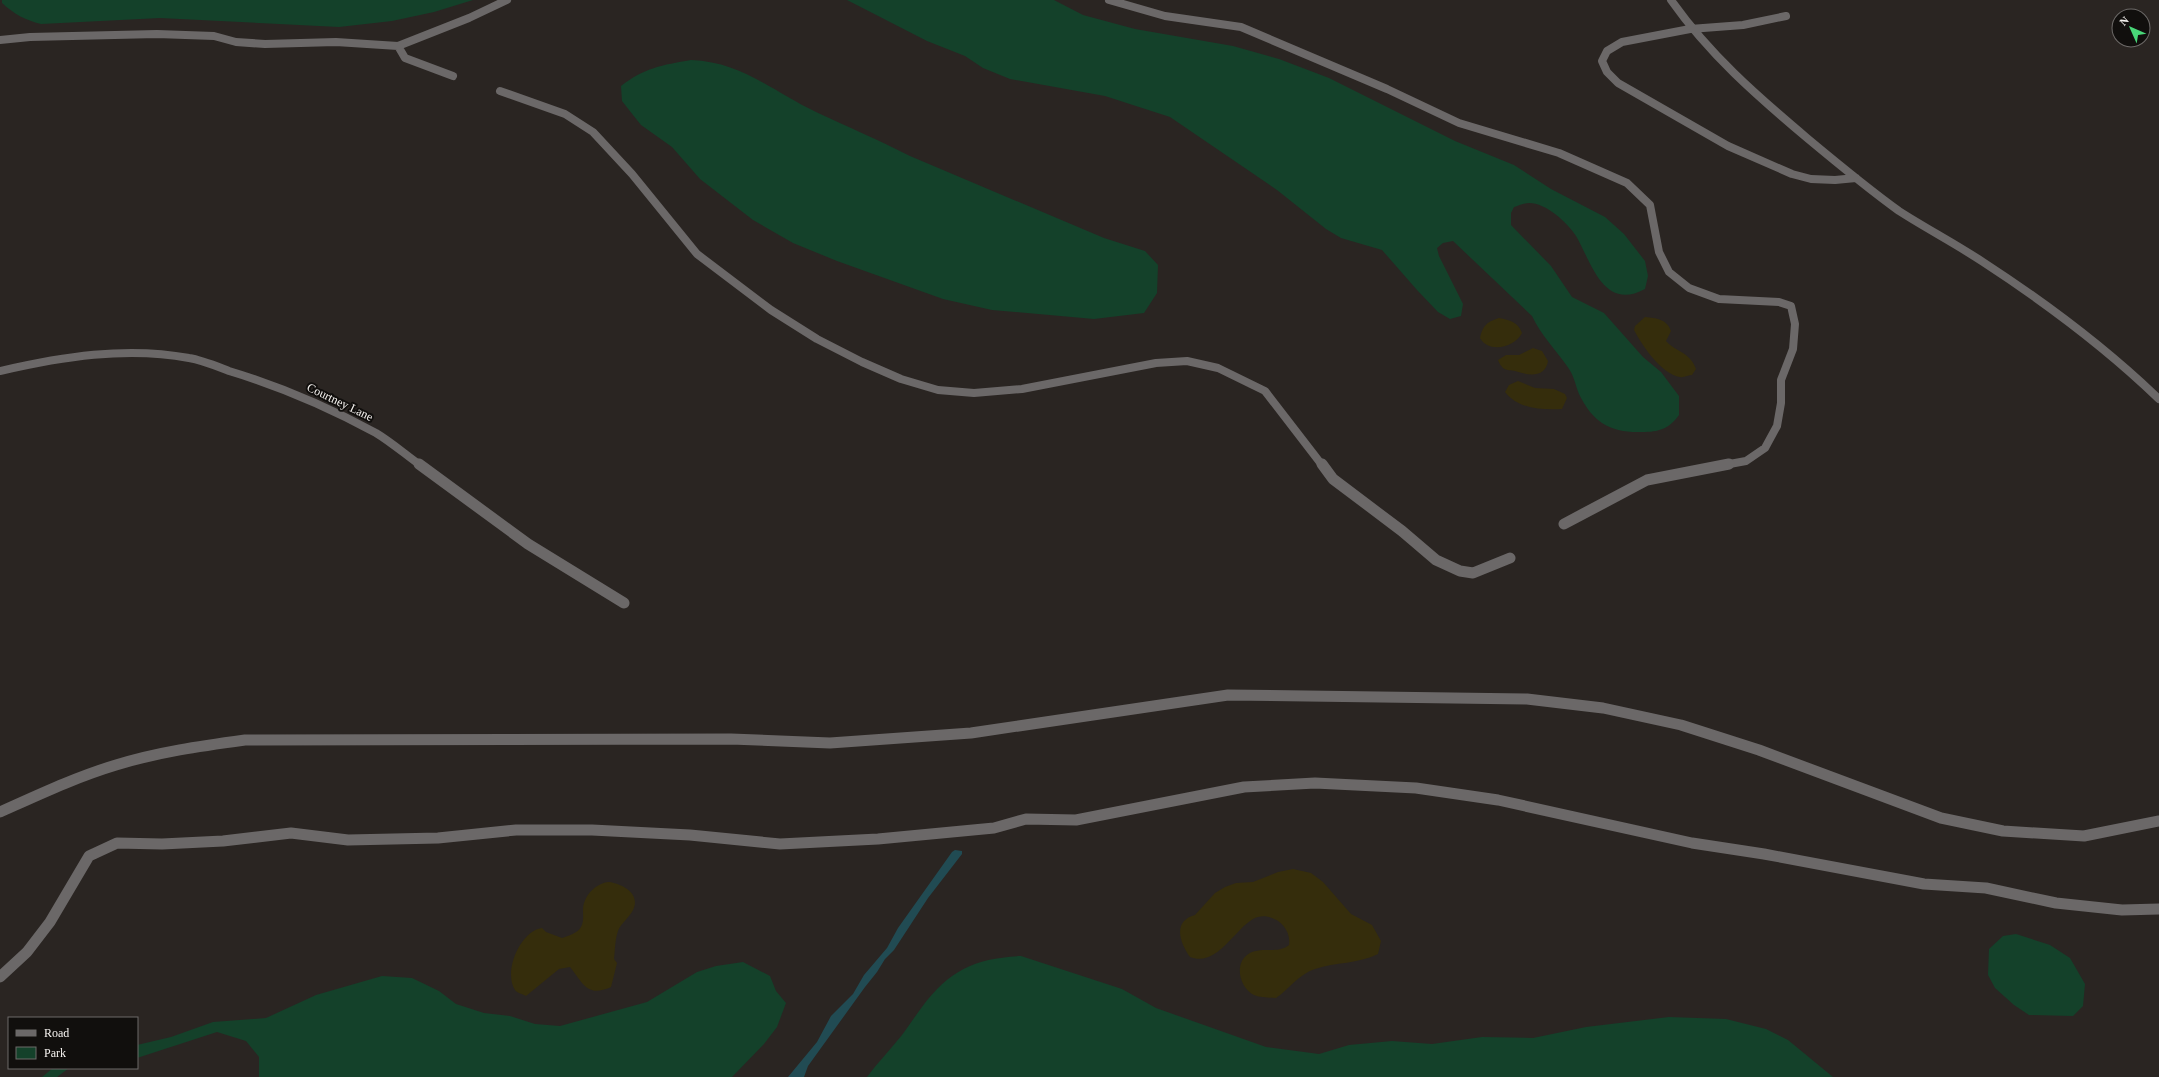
<svg xmlns="http://www.w3.org/2000/svg" width="2159" height="1077" viewBox="0 0 2159 1077" font-family="'Times New Roman',serif">
<style>
.green{fill:#14412a}
.sand{fill:#352d0c}
.water{fill:#214b53}
.lines{fill:none;stroke-linecap:round;stroke-linejoin:round}
.minor-far1{stroke:#6b6868;stroke-width:8}
.minor{stroke:#6b6868;stroke-width:11}
.labels{text-anchor:middle;dominant-baseline:central;stroke-width:4;stroke-linejoin:round;paint-order:stroke}
.street-label{font-size:12px;fill:#f6f3f0;stroke:#110f0d}
</style>
<rect width="100%" height="100%" fill="#2a2522"/>
<path class="green" d="M2 0H473L434 12 392 21 339 27 160 18 41 24C25 20 14 14 2 3Z
M847 0H1054L1083 15 1135 29 1233 46 1279 59 1329 78 1455 141 1514 165 1551 189 1605 217 1624 234 1645 261 1648 276 1645 289C1603 312 1591 261 1576 236 1567 222 1546 203 1529 203 1524 203 1518 206 1514 207L1511 213V225L1551 266 1572 297 1604 313 1643 357 1661 372 1679 396V415C1669 429 1659 432 1642 432 1611 433 1593 423 1579 394 1575 384 1574 375 1567 366 1555 349 1541 335 1532 316L1453 241 1443 243 1437 248 1439 256 1463 304 1461 316 1450 319 1438 312 1417 290 1382 250 1341 238 1326 229 1277 190 1170 117 1105 96 1010 79 983 68 965 56 927 41Z
M691 60C742 62 772 91 816 112 848 127 879 140 910 156L1104 238 1145 251 1158 265 1157 293 1144 313 1094 319 992 310 943 299 837 261 793 243 753 220 700 179 672 147 641 125 633 115 622 101 621 86C644 68 662 65 691 60Z
M2016 934 2050 945 2070 958 2085 984 2083 1006 2073 1016 2029 1015 2014 1005 1995 988 1988 975 1989 949 2003 936Z
M1021 956 1122 989 1156 1008 1266 1047 1319 1054 1349 1045 1392 1041 1432 1044 1482 1037 1533 1038 1586 1027 1669 1017 1726 1019 1766 1029 1788 1040 1833 1077H867C878 1062 891 1049 902 1035 909 1026 915 1016 922 1007 949 970 976 958 1021 956Z
M743 962 770 976 776 991 786 1003 777 1027 764 1044 732 1077H259V1057L246 1041 217 1032 137 1058V1045L171 1037 213 1022 266 1018 316 995 382 976 412 978 439 991 456 1004 484 1013 510 1016 535 1024 560 1026 647 1002 697 972 716 966Z
M53 1068H69L57 1077H42Z"/>
<path class="sand" d="M1645 317C1656 318 1667 319 1671 331L1666 341C1676 352 1690 352 1696 369L1692 375C1689 375 1683 378 1680 377 1661 374 1642 345 1634 330L1635 326Z
M1499 318C1510 320 1518 322 1522 333 1515 347 1489 354 1480 338 1483 325 1487 322 1499 318Z
M1533 348 1542 351 1548 361C1545 379 1527 375 1515 371 1511 370 1507 371 1503 368 1501 366 1499 363 1498 360L1506 355H1519Z
M1518 381 1535 388 1554 389 1565 394 1567 398 1562 409C1542 410 1518 409 1505 392L1509 385Z
M1293 869 1311 873 1323 882 1351 914 1372 925 1381 941 1378 954C1358 964 1336 962 1315 969 1299 974 1289 989 1276 998 1268 997 1261 998 1254 995 1240 988 1234 965 1247 955 1260 945 1277 955 1289 945 1292 925 1269 910 1253 919 1233 931 1217 967 1190 957 1180 943 1172 921 1195 915L1215 893 1225 887 1236 883 1253 882 1278 872Z
M609 882C623 884 641 894 633 910 630 917 621 923 618 931 615 939 615 951 614 959L617 963 611 987C587 998 583 983 570 967L559 969 526 996C523 994 517 993 515 990 503 972 520 931 542 928L546 932 562 938C568 936 578 933 581 927 584 921 583 916 583 909 584 895 596 883 609 882Z"/>
<path class="water" d="M955 850 962 851V854L928 898 894 950 885 959 877 972 865 987 808 1066 804 1077H788L817 1042 831 1016 853 994 864 975 887 948 898 928 952 852Z"/>
<g class="lines">
<path class="minor-far1" d="M1109 0 1165 16 1241 27 1387 89 1459 123 1559 153 1627 183 1650 205 1659 252 1669 272 1689 288 1719 299 1779 302 1791 306 1795 324 1793 349 1781 380V403L1777 426 1765 448 1746 461 1724 465
M1671 0C1709 54 1756 95 1807 138 1837 163 1867 188 1899 211 1927 229 1956 244 1983 262 2046 303 2105 347 2159 399
M1786 16 1743 25 1690 29 1622 42 1607 51 1602 61 1607 72 1618 83 1728 146 1792 174 1811 179 1835 180 1856 178
M0 40 30 37 157 34 214 36 236 42 265 44 336 42 398 46 405 58 453 76
M398 46 469 18 507 0
M500 91 565 114 593 132 632 174 697 254 771 310 817 339 862 362 901 379 938 390 974 393 1022 389 1156 363 1187 361 1218 368 1265 391 1322 465
M0 371C61 357 126 346 189 358 202 360 216 366 229 371 279 386 330 408 376 433 391 442 406 455 420 465"/>
<path class="minor" d="M419 464 528 544 624 603
M1322 464 1333 479 1402 531 1436 560 1460 571 1473 573 1510 558
M1564 524 1647 480 1729 464
M0 812C38 795 76 777 116 765 158 752 201 746 245 740L731 739 830 743 971 733 1228 695 1527 699 1603 708 1681 725 1759 750 1941 818 2003 831 2084 836 2159 821
M0 977 27 952 50 922 89 856 117 843 162 844 223 841 291 833 348 840 438 838 516 830H592L690 835 780 844 878 839 994 828 1026 819 1076 820 1244 787 1315 783 1416 788 1498 800 1692 843 1764 854 1924 884 1986 888 2056 903 2122 910 2159 909"/>
</g>
<g class="labels">
<g class="street-label">
<text transform="translate(340 402) rotate(26)">Courtney Lane</text>
</g>
</g>
<rect x="8" y="1017" width="130" height="52" fill="#110f0d" stroke="#6d6a68"/>
<rect x="16" y="1030" width="20" height="6" fill="#6b6868" stroke="#6d6a68"/>
<text x="44" y="1037" font-size="12" fill="#f6f3f0">Road</text>
<rect x="16" y="1047" width="20" height="12" fill="#14412a" stroke="#6d6a68"/>
<text x="44" y="1057" font-size="12" fill="#f6f3f0">Park</text>
<g transform="translate(2131 28) rotate(315)"><circle r="19" fill="#110f0d" stroke="#6d6a68"/>
<path d="M0-3L7 15L0 10L-7 15Z" fill="#49d778"/>
<text y="-6" font-size="11" font-weight="bold" text-anchor="middle" fill="#f6f3f0">N</text>
</g>
</svg>
